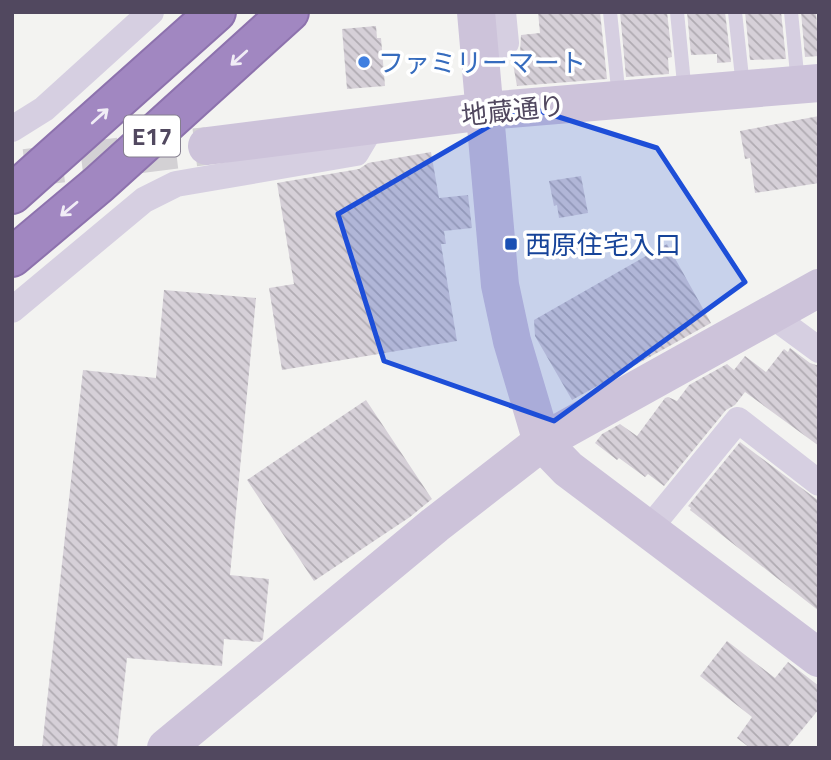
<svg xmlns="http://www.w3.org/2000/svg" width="831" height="760" viewBox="0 0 831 760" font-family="'Titillium Web','Noto Sans JP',sans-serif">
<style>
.building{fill:url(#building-back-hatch)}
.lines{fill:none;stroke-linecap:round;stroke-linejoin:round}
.secondary-tunnel{stroke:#d3d1d4;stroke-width:38;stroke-dasharray:38 19;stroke-linecap:butt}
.highway-casing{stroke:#8d72ad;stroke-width:42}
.lane{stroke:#d6cfe1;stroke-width:14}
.street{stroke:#d6cfe1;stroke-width:26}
.secondary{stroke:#cdc3da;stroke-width:38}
.highway{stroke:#a187c1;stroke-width:38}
.oneway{stroke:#f1edf6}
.marked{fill:#1d4ed8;fill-opacity:0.2;stroke:#1d4ed8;stroke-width:5;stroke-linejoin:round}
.shop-dot{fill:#3f7fe0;stroke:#fff;stroke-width:2.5}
.transit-dot{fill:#1a4fb4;stroke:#fff;stroke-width:2.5}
.labels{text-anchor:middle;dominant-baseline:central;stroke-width:7;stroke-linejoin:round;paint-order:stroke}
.shield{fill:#fff;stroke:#857f8f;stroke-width:2}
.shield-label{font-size:24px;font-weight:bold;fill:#51485f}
.shop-label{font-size:26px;fill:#366cbe;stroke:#fff;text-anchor:start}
.street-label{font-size:26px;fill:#51485f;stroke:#fff}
.transit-label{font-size:26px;fill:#164399;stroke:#fff;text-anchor:start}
</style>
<defs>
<pattern id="building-back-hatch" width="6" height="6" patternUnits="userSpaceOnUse" patternTransform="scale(1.75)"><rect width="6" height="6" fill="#d6d0d8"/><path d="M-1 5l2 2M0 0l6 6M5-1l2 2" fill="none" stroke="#b0abb2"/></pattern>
</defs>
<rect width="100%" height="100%" fill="#f3f3f1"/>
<path class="building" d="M538 12H600L607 79 517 86 512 58 520 53 521 35 540 33Z
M620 12H667L672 57 668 58 669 74 626 77Z
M687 12H725L731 62 717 63V54L691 55Z
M745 12H781L786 59 750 60Z
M801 12H816L819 56 805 57Z
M376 26 377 38H381L385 86 347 89 342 29Z
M819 116V183L755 193 750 158 745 159 740 131Z
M431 152 439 198 468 195 472 228 444 231 446 244H441L457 341 282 370 269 288 294 284 277 183 359 169 368 163Z
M581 176 588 213 559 218 557 205 554 206 549 181Z
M667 244 711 323 572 400 535 336 534 320Z
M164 290 256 298 230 575 269 579 263 639 260 642 224 639 222 666 127 658 117 748H42L83 370 156 378Z
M790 348 810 363 819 366V446L745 392 735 405 726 410 664 486 648 474 645 477 619 458 617 460 595 443 602 434 620 424 637 436 665 398 668 397 677 401 689 385 727 364 734 370 745 356 766 372 784 349 788 352Z
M366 400 432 499 410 517 314 581 247 480Z
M740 442 819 501V611L690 510 691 508 688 506Z
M727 641 775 678 788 662 819 686V709L787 748H750L737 738 752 717 700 676Z"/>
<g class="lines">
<path class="secondary-tunnel" d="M25 168 207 146"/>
<defs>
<path id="highway" d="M12 194 216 12
M12 257 99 184 289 12"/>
</defs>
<use href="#highway" class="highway-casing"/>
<path class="lane" d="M610 12 619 98
M677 12 685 94
M735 12 743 87
M791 12 798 84"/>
<path class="street" d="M481 60 506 43 503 12
M12 129 44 109 151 12
M12 310 144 200 176 184 356 153 372 126
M770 314 819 350
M648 530 738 420 819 483"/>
<path class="secondary" d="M476 12 500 285 512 341 542 442 568 469 819 658
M207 146 486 111 819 83
M166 748 435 525 542 442 819 288"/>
<use href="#highway" class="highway"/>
</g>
<defs><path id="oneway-shaft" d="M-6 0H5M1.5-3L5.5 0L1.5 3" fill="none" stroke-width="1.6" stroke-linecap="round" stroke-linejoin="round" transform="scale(1.75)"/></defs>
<g class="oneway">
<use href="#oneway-shaft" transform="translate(239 58) rotate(138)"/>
<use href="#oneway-shaft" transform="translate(100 116) rotate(-42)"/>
<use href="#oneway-shaft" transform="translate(69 209) rotate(140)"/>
</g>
<path class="marked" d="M524 106 657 148 745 282 554 421 384 361 338 214Z"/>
<circle class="shop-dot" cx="364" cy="62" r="7"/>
<rect class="transit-dot" x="504" y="237" width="14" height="14" rx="3.5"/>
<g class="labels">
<rect class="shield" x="124" y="115.5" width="56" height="41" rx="5"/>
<g class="shield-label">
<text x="152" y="136">E17</text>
</g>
<g class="shop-label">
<text x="378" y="62">ファミリーマート</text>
</g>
<g class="street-label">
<text transform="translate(513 110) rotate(-6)">地蔵通り</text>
</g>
<g class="transit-label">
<text x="525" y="244">西原住宅入口</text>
</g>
</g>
<rect width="831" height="760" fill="none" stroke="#51485f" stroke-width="28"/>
</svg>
